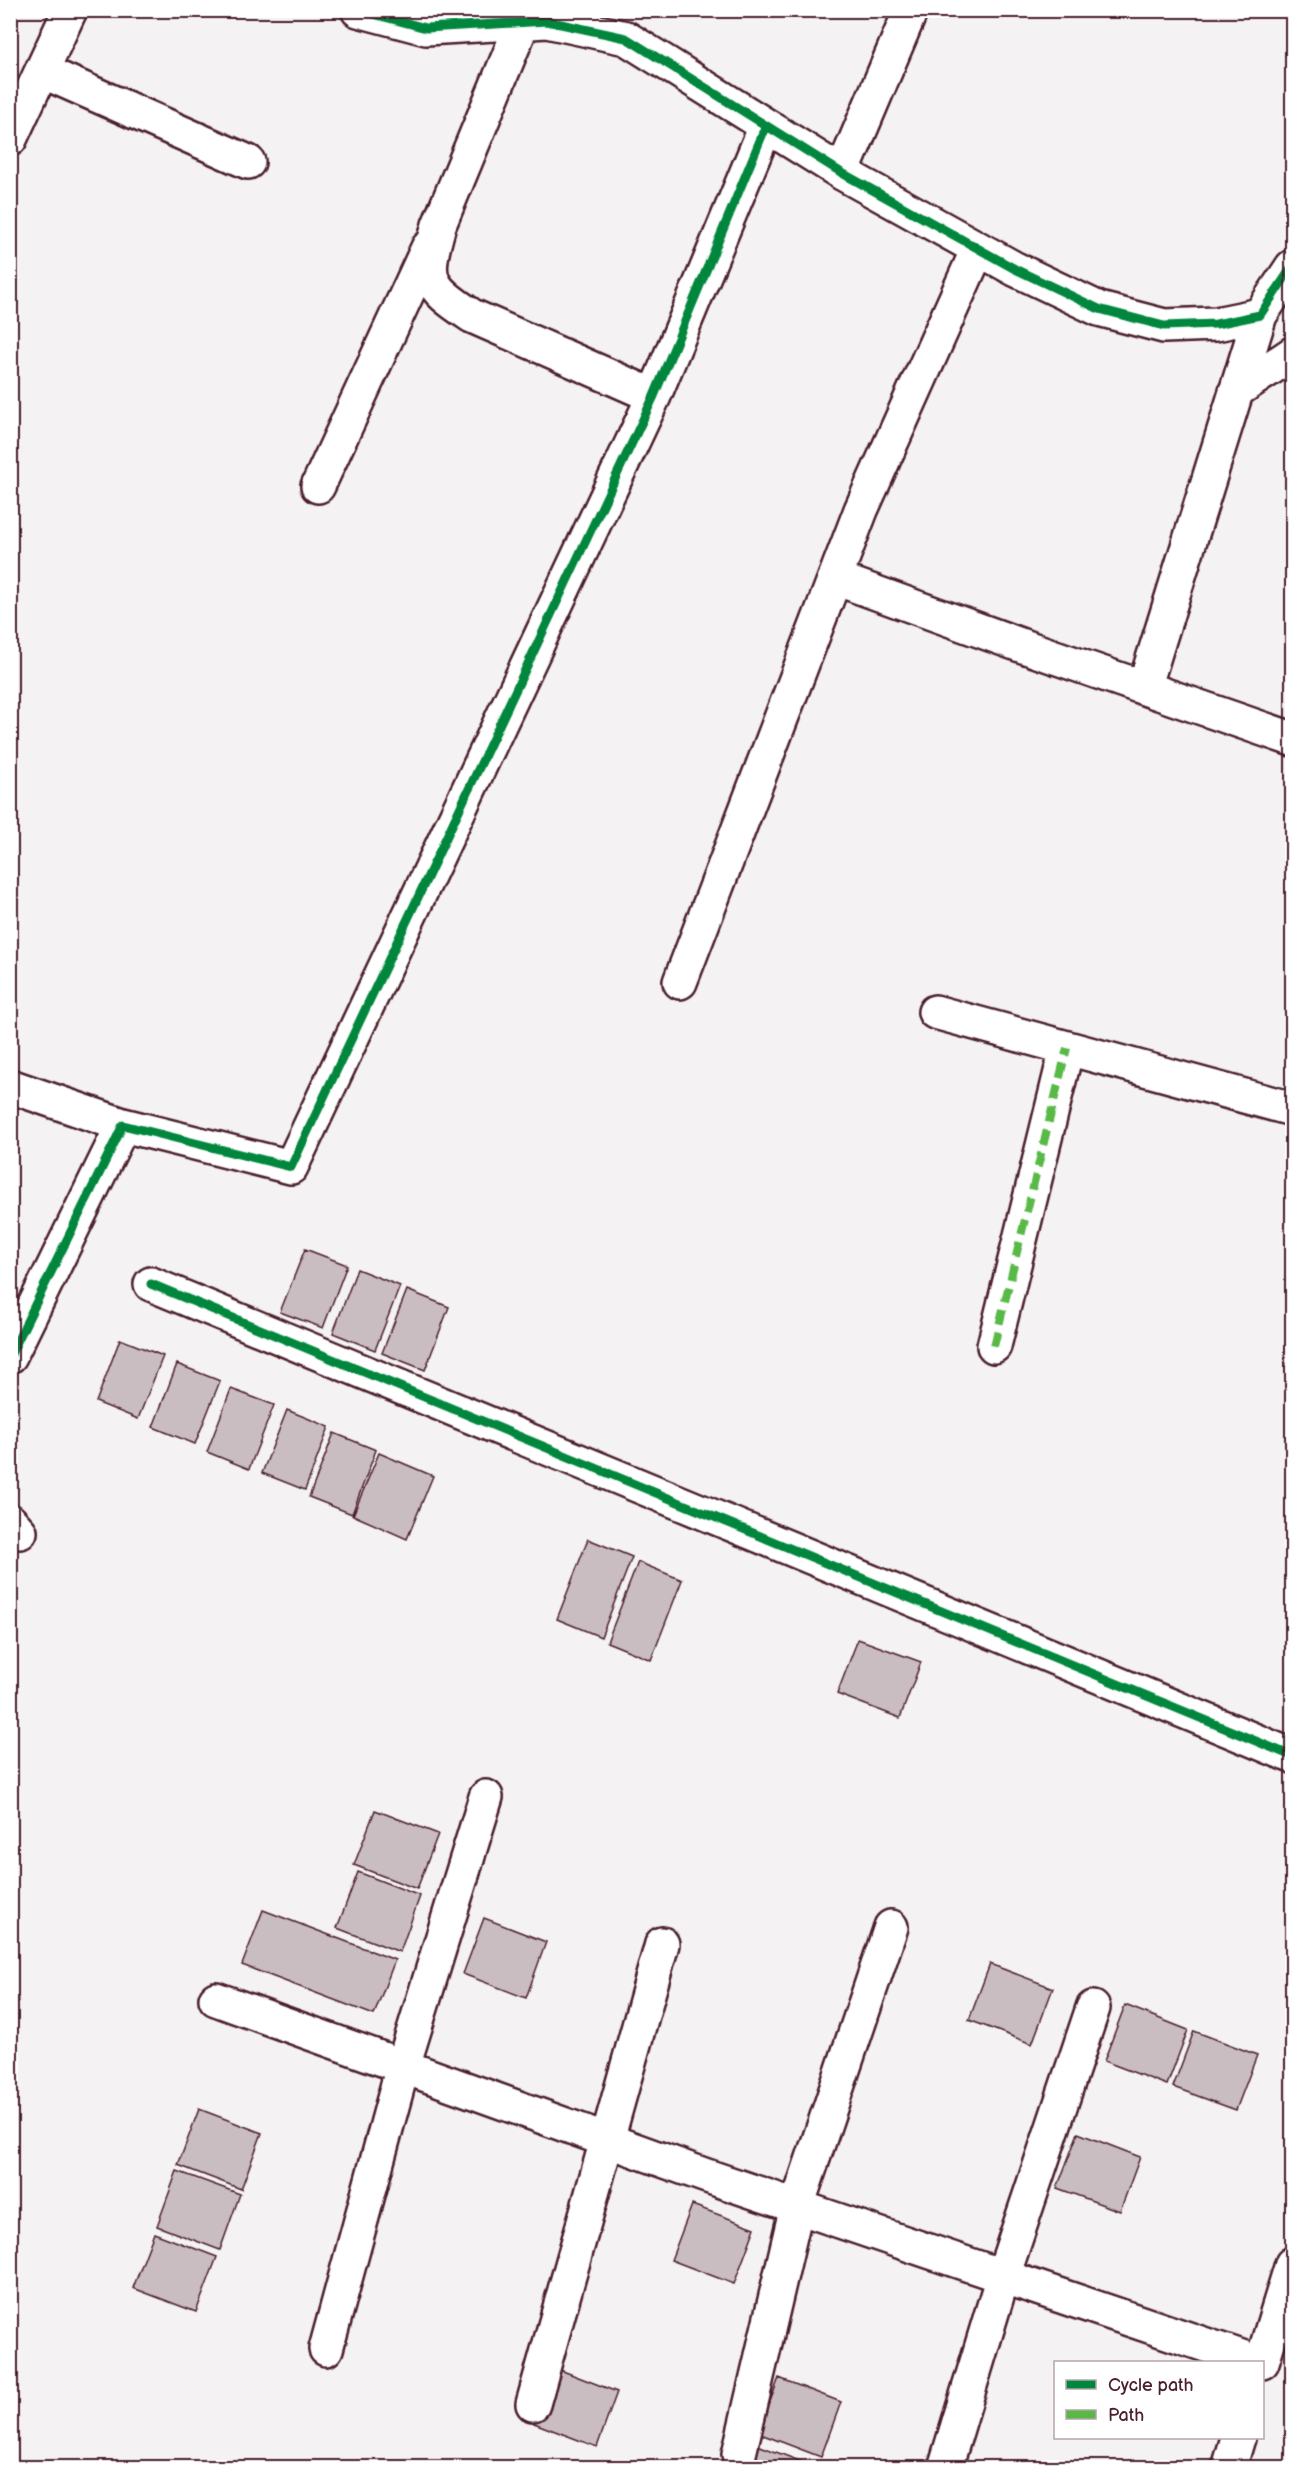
<svg xmlns="http://www.w3.org/2000/svg" width="1303" height="2478" viewBox="0 0 1303 2478" font-family="'Balsamiq Sans',sans-serif">
<style>
.building{fill:#cabdc1;stroke:#4a1f2b;stroke-width:1.5}
.lines{fill:none;stroke-linecap:round;stroke-linejoin:round}
.minor-casing{stroke:#4a1f2b;stroke-width:38}
.minor{stroke:#fff;stroke-width:33}
.quiet{stroke:#58b947;stroke-width:8;stroke-dasharray:15 8;stroke-linecap:butt}
.cycleway-casing{stroke:#fff;stroke-width:13}
.cycleway{stroke:#00873e;stroke-width:9}
</style>
<rect width="100%" height="100%" fill="#f4f2f2"/>
<filter id="ink" filterUnits="userSpaceOnUse"><feTurbulence type="fractalNoise" baseFrequency=".0167" numOctaves="2"/><feDisplacementMap in="SourceGraphic" scale="12" xChannelSelector="R" yChannelSelector="G"/><feConvolveMatrix kernelMatrix="1 2 1 2 8 2 1 2 1" color-interpolation-filters="sRGB"/></filter>
<g filter="url(#ink)">
<path class="building" d="M305 1249 347 1265 323 1328 280 1312Z
M357 1269 400 1286 375 1350 333 1333Z
M407 1290 449 1307 425 1370 382 1353Z
M120 1339 163 1356 138 1419 96 1402Z
M177 1364 220 1381 195 1444 153 1427Z
M231 1389 274 1405 249 1469 207 1452Z
M287 1410 329 1427 305 1490 262 1473Z
M334 1433 376 1450 352 1514 309 1497Z
M379 1453 433 1476 407 1539 353 1515Z
M588 1539 632 1557 601 1637 557 1619Z
M638 1562 682 1580 651 1660 607 1642Z
M858 1639 921 1662 900 1718 837 1694Z
M375 1810 438 1834 417 1889 354 1865Z
M358 1872 420 1896 400 1952 337 1928Z
M263 1910 395 1960 374 2015 242 1965Z
M484 1918 546 1942 526 1998 463 1974Z
M990 1964 1053 1988 1032 2044 969 2020Z
M1125 2005 1188 2030 1167 2085 1104 2061Z
M1194 2031 1257 2055 1236 2110 1173 2087Z
M199 2109 262 2133 241 2189 178 2165Z
M1078 2133 1140 2157 1120 2211 1057 2188Z
M177 2171 240 2194 220 2250 157 2226Z
M692 2205 755 2228 734 2284 671 2260Z
M154 2233 217 2257 196 2312 133 2288Z
M555 2368 617 2392 597 2447 534 2423Z
M779 2378 841 2402 821 2457 758 2433Z
M755 2444 818 2468H747Z"/>
<g class="lines">
<defs>
<path id="minor" d="M358 10 426 28 547 21 626 38 842 173 1015 269 1099 309 1164 326 1216 324 1260 315 1292 267
M523 22 439 225C424 279 425 285 472 316L654 396
M42 71 248 162
M10 139 70 10
M842 173 911 10
M1236 391 1292 354
M318 486 428 248
M835 578 1023 646 1292 739
M1144 688 1260 315
M680 982 861 510 978 249
M935 1012 1292 1109
M10 1086 123 1125
M151 1284 1292 1756
M994 1346 1067 1048
M10 1356 123 1125 291 1167 654 396 766 126
M10 1521 20 1532
M216 1999 704 2175 1256 2362
M326 2349 403 2066 486 1797
M1262 2362 1292 2264
M533 2404 662 1944
M739 2454 797 2206 891 1927
M945 2468 1003 2276 1093 2008
M1229 2468 1238 2438"/>
</defs>
<use href="#minor" class="minor-casing"/>
<use href="#minor" class="minor"/>
<path class="quiet" d="M994 1346 1067 1048"/>
<defs>
<path id="cycleway" d="M358 10 426 28 547 21 626 38 842 173 1015 269 1099 309 1164 326 1216 324 1260 315 1292 267
M151 1284 1292 1756
M10 1356 123 1125 291 1167 654 396 766 126"/>
</defs>
<use href="#cycleway" class="cycleway-casing"/>
<use href="#cycleway" class="cycleway"/>
</g>
</g>
<rect width="1303" height="2478" fill="none" stroke="#fff" stroke-width="36"/>
<rect x="18" y="18" width="1267" height="2442" fill="none" stroke="#4a1f2b" stroke-width="2" filter="url(#ink)"/>
<rect x="1054" y="2361" width="210" height="78" fill="#ffffff" stroke="#b7a5aa" stroke-width="1.5"/>
<rect x="1066" y="2380" width="30" height="9" fill="#00873e" stroke="#b7a5aa" stroke-width="1.5"/>
<text x="1108" y="2391" font-size="18" fill="#4a1f2b">Cycle path</text>
<rect x="1066" y="2410" width="30" height="9" fill="#58b947" stroke="#b7a5aa" stroke-width="1.5"/>
<text x="1108" y="2421" font-size="18" fill="#4a1f2b">Path</text>
</svg>
